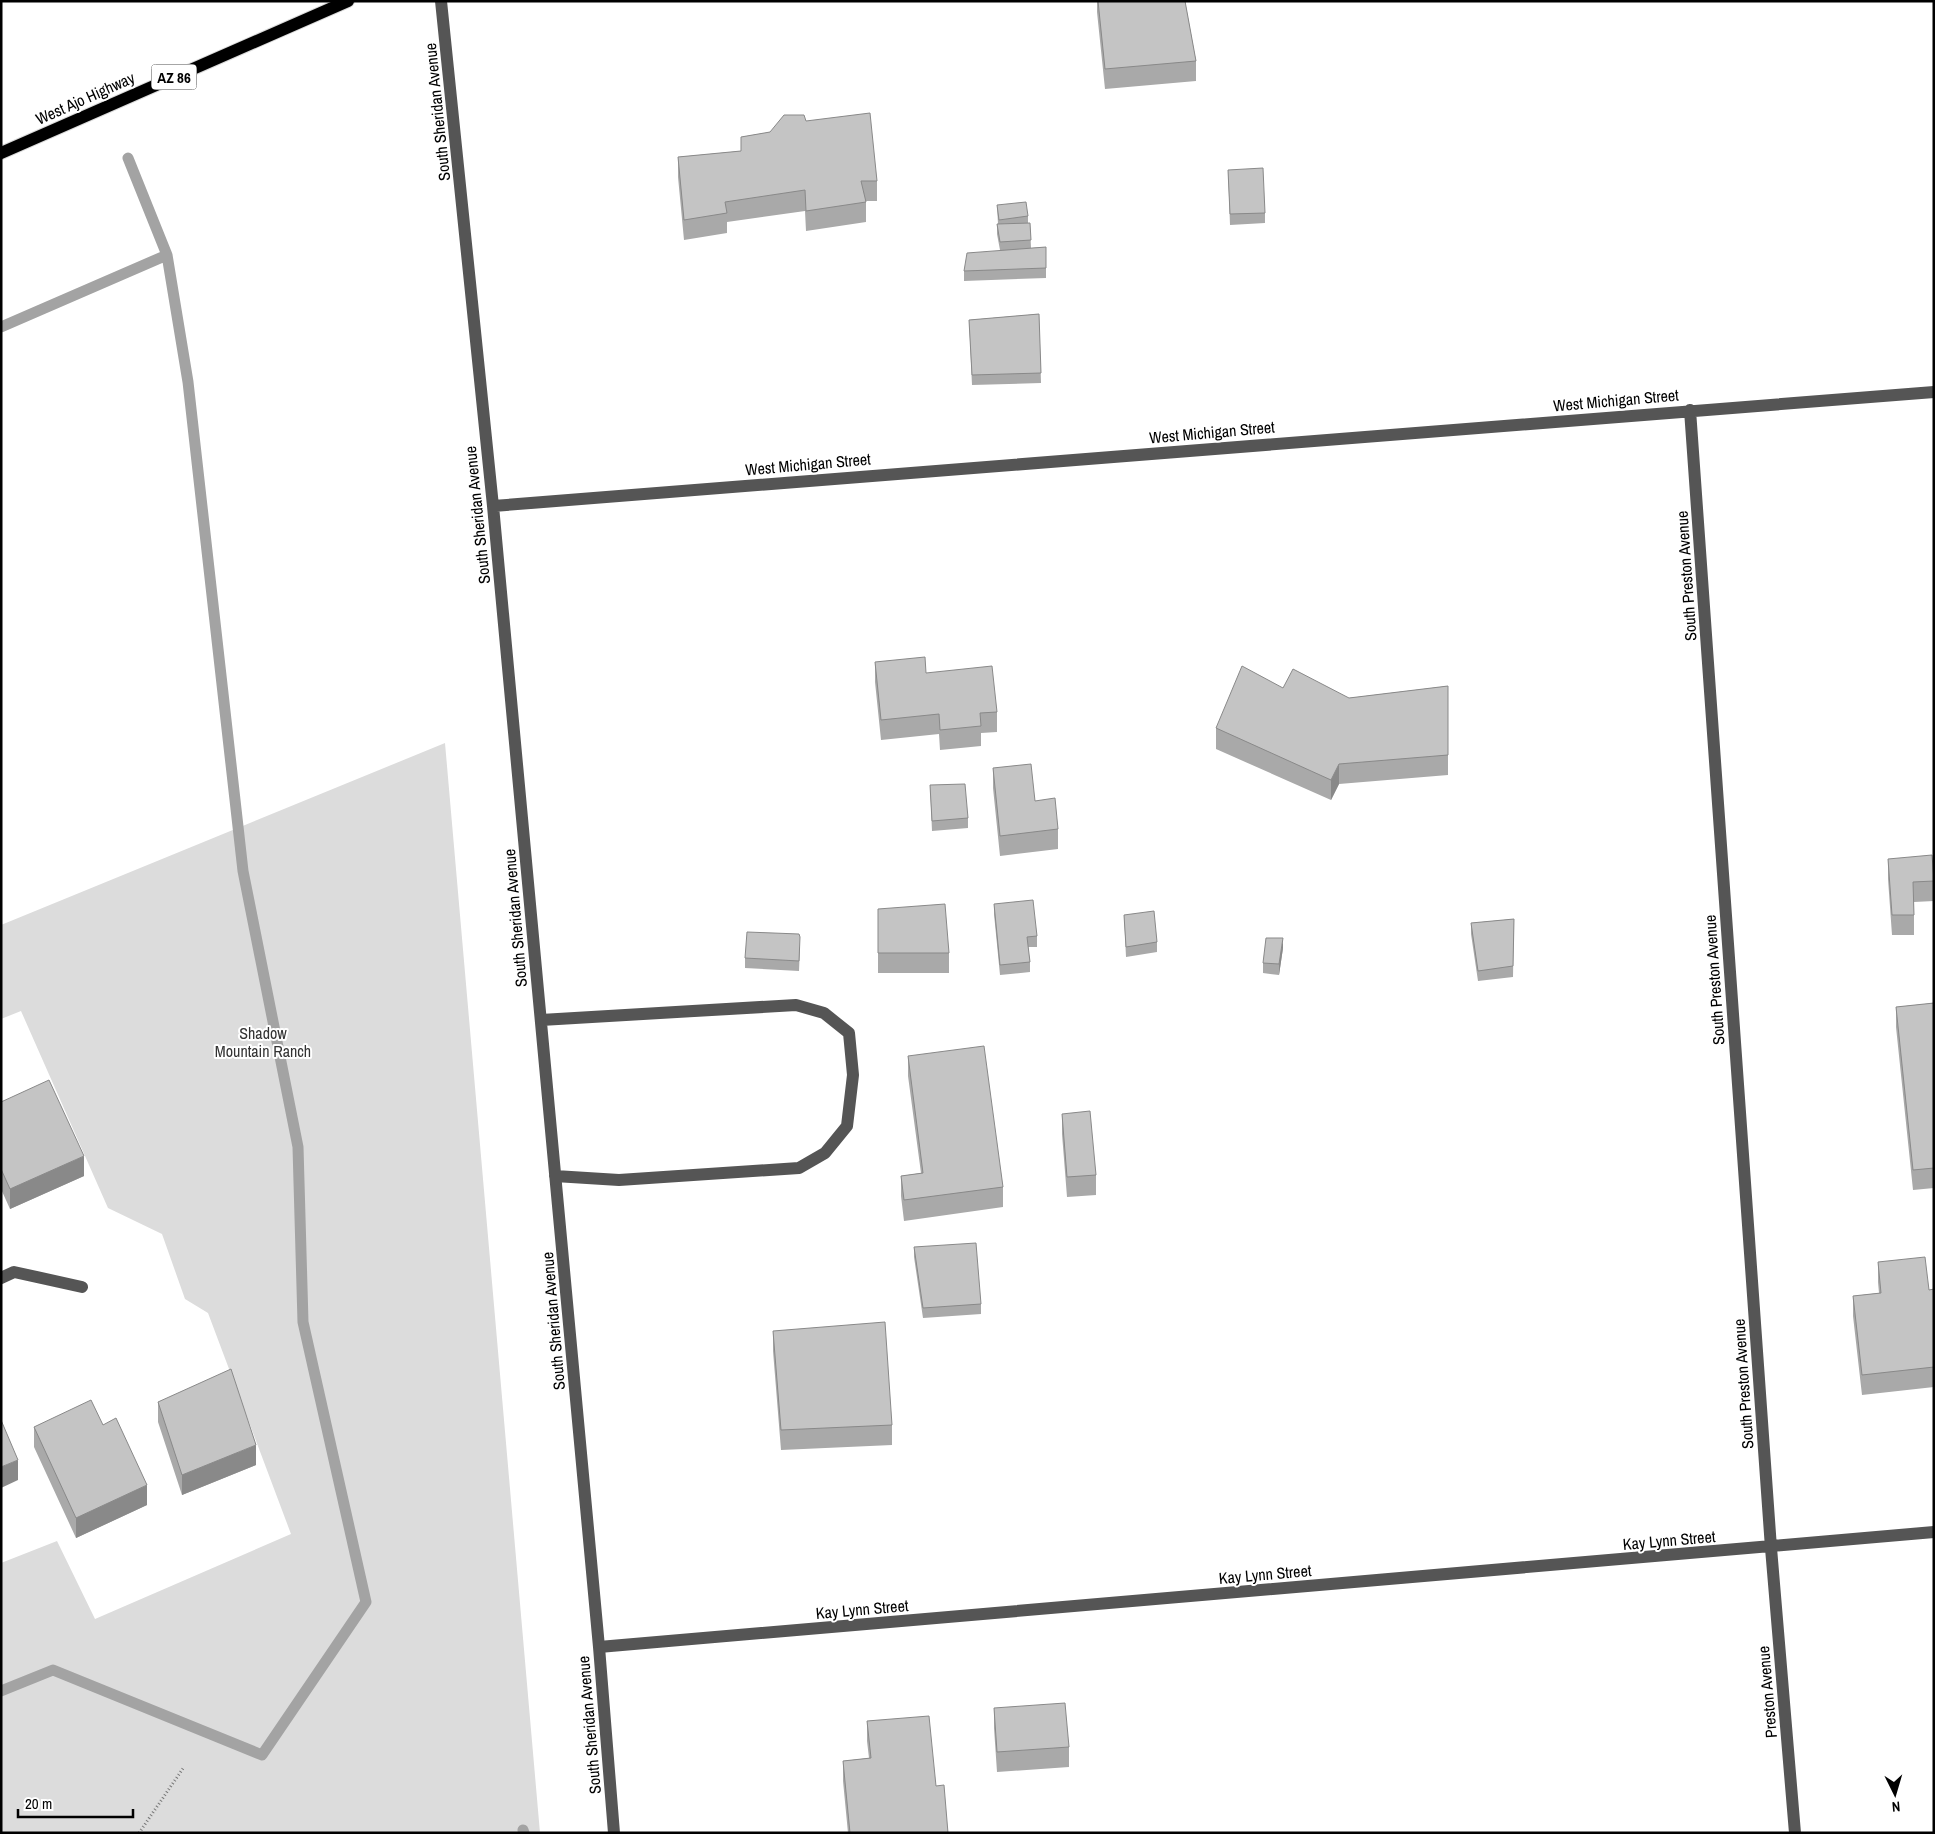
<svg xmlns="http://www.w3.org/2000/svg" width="1935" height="1834" viewBox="0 0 1935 1834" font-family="'Archivo Narrow',sans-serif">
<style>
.green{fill:#dcdcdc}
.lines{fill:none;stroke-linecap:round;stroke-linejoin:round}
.stream{stroke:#a3a3a3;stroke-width:11}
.major-casing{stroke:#dbdbdb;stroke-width:14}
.path{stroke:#777;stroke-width:3;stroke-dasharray:1 2.5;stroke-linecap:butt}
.minor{stroke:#555;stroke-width:12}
.major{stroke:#000;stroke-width:12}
.wall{fill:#a9a9a9}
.shaded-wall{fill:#898989}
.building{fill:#c4c4c4;stroke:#898989}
.labels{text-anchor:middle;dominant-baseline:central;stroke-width:4;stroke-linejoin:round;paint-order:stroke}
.shield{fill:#fff;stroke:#4c4c4c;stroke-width:1}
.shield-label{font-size:15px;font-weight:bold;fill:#000}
.street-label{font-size:16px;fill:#000;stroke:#fff}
.park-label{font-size:16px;fill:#333;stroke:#fff}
</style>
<rect width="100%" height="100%" fill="#fff"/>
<path class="green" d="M445 743 540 1833H1V1563L57 1541 95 1619 291 1534 208 1313 185 1299 162 1234 108 1208 21 1011 1 1019V925Z"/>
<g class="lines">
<path class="stream" d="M1 327 167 255 128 158
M1 1691 53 1670 262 1755 366 1602 303 1322 298 1147 243 871 188 382 167 255
M523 1830 524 1833"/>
<defs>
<path id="major" d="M1 153 348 1"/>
</defs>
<use href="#major" class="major-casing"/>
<path class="path" d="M139 1833 184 1767"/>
<path class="minor" d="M441 1 493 506 599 1647 614 1833
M1690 410 1771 1548 1795 1833
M493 506 1934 392
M541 1020 796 1005 824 1013 849 1033 853 1075 847 1126 825 1153 799 1168 619 1180 555 1176
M1 1278 14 1272 82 1287
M599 1647 1934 1532"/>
<use href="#major" class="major"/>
</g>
<path class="wall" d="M1097 1H1185L1196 61V81L1105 89 1097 12Z
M770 132 877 181V201H866V222L806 231 805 211 727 222V233L684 240 678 177V157L741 151V137Z
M1228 170 1265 213V223L1230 225Z
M997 205 1028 216V223H1030L1031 248 1046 247V278L964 281V271L1000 250 997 234V224H998Z
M1039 314 1041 383 972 385 969 320Z
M875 662 926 673 997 712V732L981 733V746L940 750 939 734 881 740 875 682Z
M1448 686V775L1339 784 1331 800 1216 749V728L1283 688 1349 698Z
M993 768 1058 829V849L1000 856 993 788Z
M930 785 968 818V828L932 831Z
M1888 859 1934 878V901L1914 902V935H1892L1888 879Z
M994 904 1037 936V947H1028L1030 962V972L1000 975 994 914Z
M878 909 949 953V973H878Z
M1124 915 1157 942V952L1126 957Z
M1514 919 1513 977 1478 981 1471 934V923Z
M800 947 799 971 745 968V958Z
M1283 948 1279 975 1263 973V963Z
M1934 1003V1188L1913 1190 1896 1027V1007Z
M908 1056 1003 1187V1207L904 1221 901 1196V1176L921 1173 908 1076Z
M1 1102 84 1176 10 1209 1 1189Z
M1062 1114 1096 1175V1195L1067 1197 1062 1134Z
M914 1247 981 1304V1314L923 1318 914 1257Z
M1878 1262 1929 1290 1934 1289V1387L1862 1395 1853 1316V1296L1879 1293 1878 1282Z
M773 1331 892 1425V1445L781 1450 773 1351Z
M158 1402 256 1465 182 1495 158 1422Z
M103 1425 147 1505 76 1538 34 1447V1427Z
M994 1708 1069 1747V1767L997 1772 994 1728Z
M867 1721 936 1786 948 1833H848L843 1781V1761L869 1758 867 1741Z"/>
<path class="shaded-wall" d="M1339 764V784L1331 800V780Z
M1283 938V948L1279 975V964Z
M84 1156V1176L10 1209V1189Z
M256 1445V1465L182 1495V1475Z
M18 1460V1480L1 1488V1467Z
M147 1485V1505L76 1538V1518Z"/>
<path class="building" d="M1098 1H1185L1196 61 1105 69Z
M870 113 877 181H861L866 202 806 211 805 190 725 202 727 213 684 220 678 157 741 151V137L770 132 784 115H804L806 121Z
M1263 168 1265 213 1230 214 1228 170Z
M1026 202 1028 216 999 220 997 205Z
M1030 223 1031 240 1000 242 997 224Z
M1046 247V268L964 271 967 253Z
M1039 314 1041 373 972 375 969 320Z
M925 657 926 673 992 666 997 712 980 713 981 726 940 730 939 714 881 720 875 662Z
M1242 666 1283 688 1293 669 1349 698 1448 686V755L1339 764 1331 780 1216 728Z
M1031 764 1035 801 1055 798 1058 829 1000 836 993 768Z
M965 784 968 818 932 821 930 785Z
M1932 855 1934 881 1913 882 1914 915H1892L1888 859Z
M1033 900 1037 936 1027 937 1030 962 1000 965 994 904Z
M945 904 949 953H878V909Z
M1154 911 1157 942 1126 947 1124 915Z
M1514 919 1513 966 1478 971 1471 923Z
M747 932 799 934 800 937 799 961 745 958Z
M1266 938H1283L1279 964 1263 963Z
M1934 1003V1168L1913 1170 1896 1007Z
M984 1046 1003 1187 904 1200 901 1176 923 1173 908 1056Z
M49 1080 84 1156 10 1189 1 1169V1102Z
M1090 1111 1096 1175 1067 1177 1062 1114Z
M976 1243 981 1304 923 1308 914 1247Z
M1925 1257 1929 1290 1934 1289V1367L1862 1375 1853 1296 1881 1293 1878 1262Z
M885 1322 892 1425 781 1430 773 1331Z
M231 1369 256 1445 182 1475 158 1402Z
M91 1400 103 1425 116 1418 147 1485 76 1518 34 1427Z
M1 1420 18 1460 1 1467Z
M1065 1703 1069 1747 997 1752 994 1708Z
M929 1716 936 1786 944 1785 948 1833H850L843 1761 871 1758 867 1721Z"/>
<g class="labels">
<rect class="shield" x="151.5" y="64.5" width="45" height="25" rx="4"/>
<g class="shield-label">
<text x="174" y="77">AZ 86</text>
</g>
<g class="street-label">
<text transform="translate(85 98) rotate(-24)">West Ajo Highway</text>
<text transform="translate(437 112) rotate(-96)">South Sheridan Avenue</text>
<text transform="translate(1616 400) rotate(-5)">West Michigan Street</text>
<text transform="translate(1212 432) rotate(-5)">West Michigan Street</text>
<text transform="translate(808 464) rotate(-5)">West Michigan Street</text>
<text transform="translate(477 515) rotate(-96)">South Sheridan Avenue</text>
<text transform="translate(1686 576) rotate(-94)">South Preston Avenue</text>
<text transform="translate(515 918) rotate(-95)">South Sheridan Avenue</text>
<text transform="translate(1714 980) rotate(-94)">South Preston Avenue</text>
<text transform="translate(553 1321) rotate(-95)">South Sheridan Avenue</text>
<text transform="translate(1743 1384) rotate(-94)">South Preston Avenue</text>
<text transform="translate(1669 1540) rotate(-5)">Kay Lynn Street</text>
<text transform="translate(1265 1574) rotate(-5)">Kay Lynn Street</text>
<text transform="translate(862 1609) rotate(-5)">Kay Lynn Street</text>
<text transform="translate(1767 1692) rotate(-95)">Preston Avenue</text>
<text transform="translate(589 1725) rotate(-95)">South Sheridan Avenue</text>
</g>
<g class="park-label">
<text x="263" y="1033">Shadow<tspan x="263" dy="18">Mountain Ranch</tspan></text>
</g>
</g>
<rect width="1935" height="1834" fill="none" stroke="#000000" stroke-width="5"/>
<g transform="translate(1895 1794) rotate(175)" stroke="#ffffff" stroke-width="4" paint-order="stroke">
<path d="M0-4L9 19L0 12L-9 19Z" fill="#000000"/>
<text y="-8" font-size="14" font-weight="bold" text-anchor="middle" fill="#000000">N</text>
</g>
<path d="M18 1809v8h115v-8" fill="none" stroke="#000000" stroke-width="2.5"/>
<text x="25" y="1809" font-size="15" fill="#000000" stroke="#ffffff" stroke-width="4" paint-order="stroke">20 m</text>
</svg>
